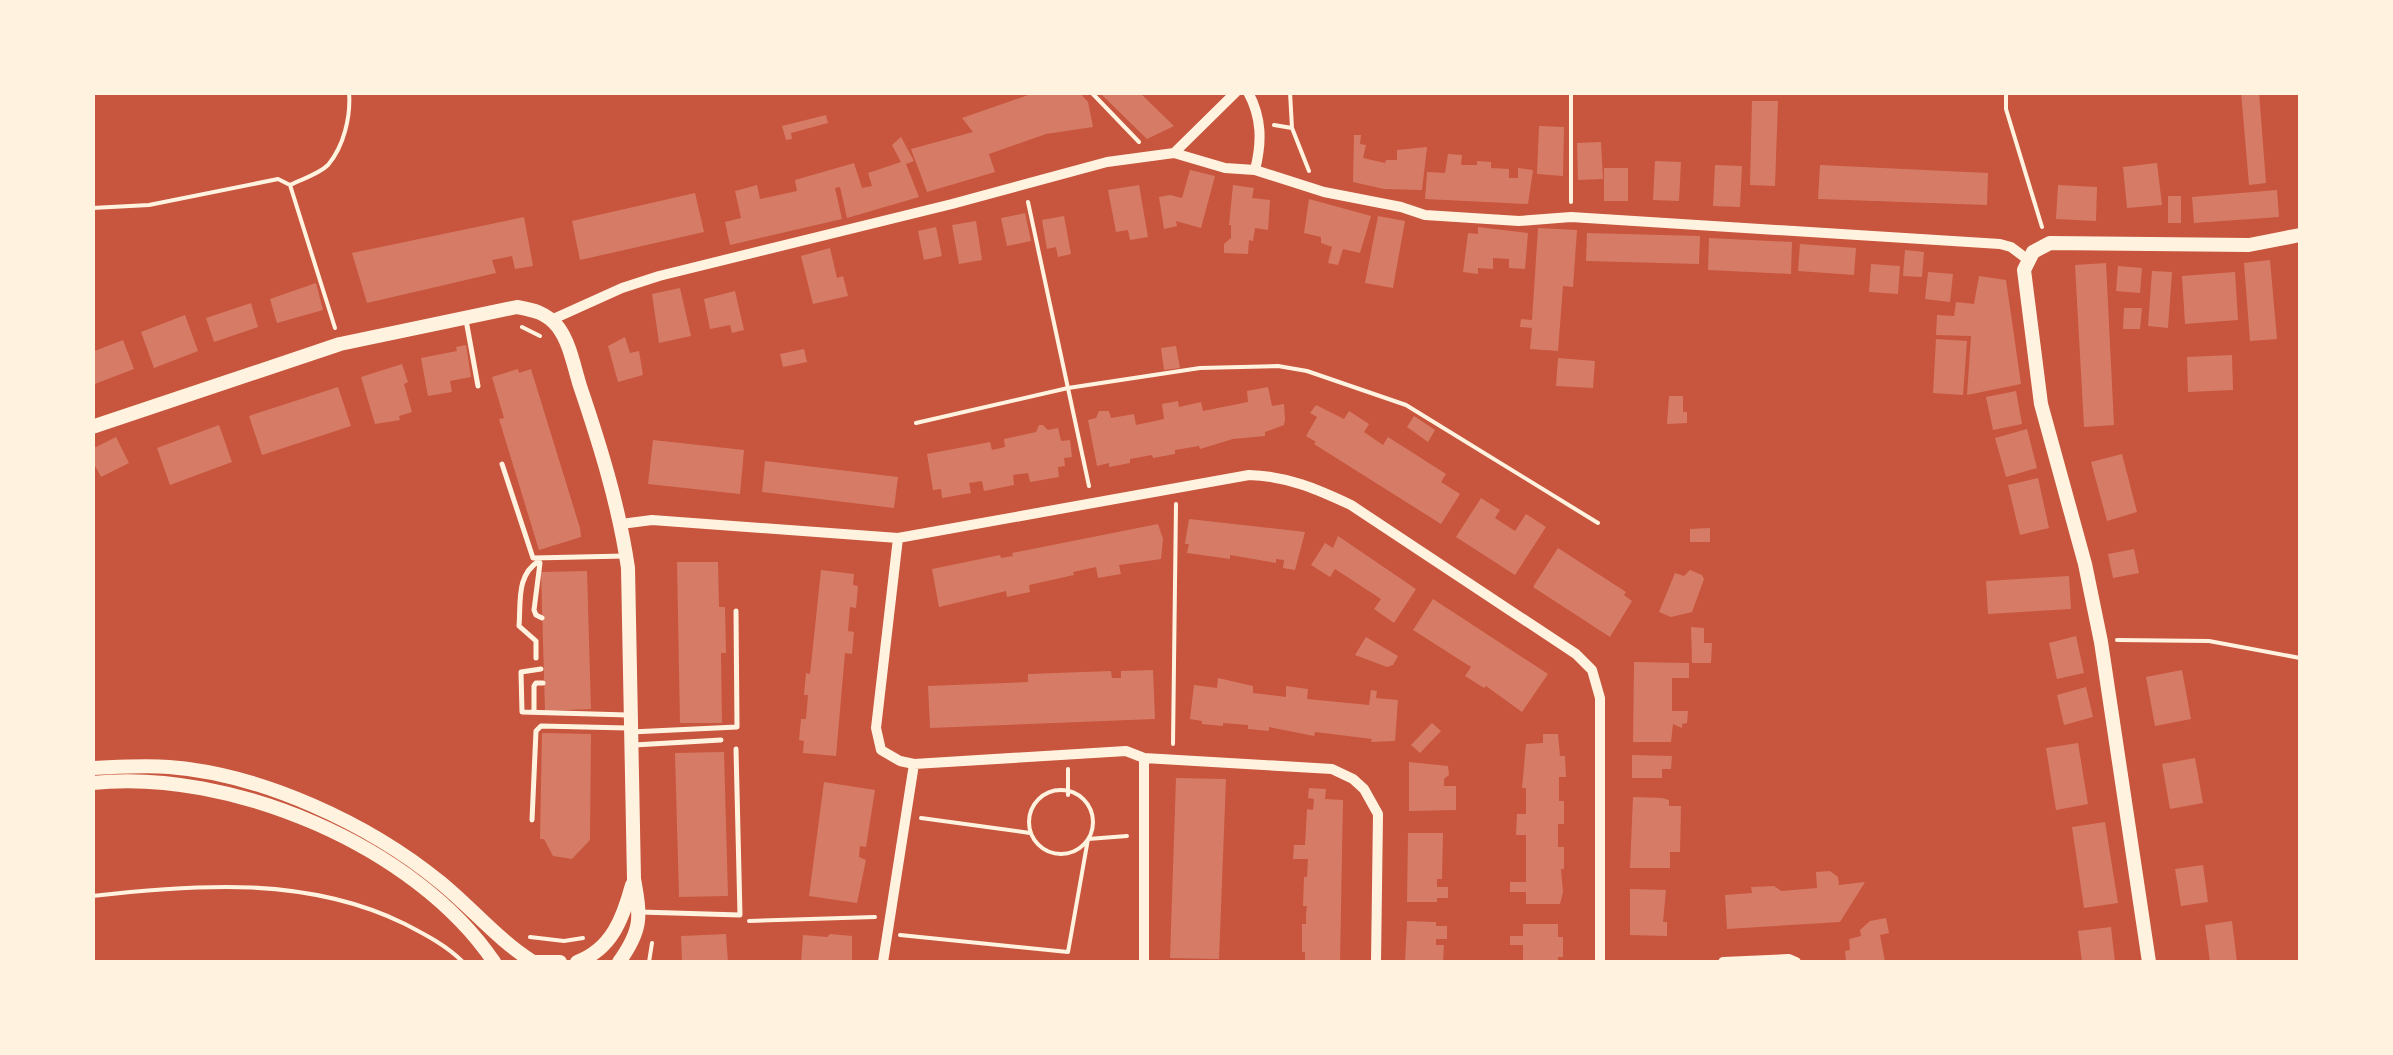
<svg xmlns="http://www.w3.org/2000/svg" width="2393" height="1055" viewBox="0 0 2393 1055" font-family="'Golos Text',sans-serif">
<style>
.building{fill:#d67c66}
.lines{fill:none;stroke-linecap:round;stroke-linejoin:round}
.path{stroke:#fff3e0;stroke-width:4}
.service{stroke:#fff3e0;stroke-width:5}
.minor{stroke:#fff3e0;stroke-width:10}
.tertiary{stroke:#fff3e0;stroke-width:14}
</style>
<rect width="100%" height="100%" fill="#c8553d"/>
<path class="building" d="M1037 92H1079L1088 102 1093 127 1046 134 989 154 995 172 927 192 911 149 973 132 962 118Z
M1099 92H1139L1174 126 1147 139Z
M2241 92H2259L2266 183 2249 185Z
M1752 101H1778L1775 186 1750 185Z
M826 115 828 123 791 133 792 139 786 140 782 126Z
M1539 126 1564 127 1563 176 1537 174Z
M1354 135H1361L1360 144 1366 145 1363 158 1385 163 1386 160H1397V150L1427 147 1422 190 1384 189 1353 182Z
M901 137 914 161 906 164 919 197 847 218 840 187 835 188 842 219 730 245 725 222 741 218 735 191 757 185 760 199 797 191 795 180 854 163 862 188 872 186 868 173 901 162 892 145Z
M1601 142 1603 179 1578 180 1577 143Z
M1448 154 1462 155 1461 165H1477V161L1491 162V168L1509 169V178H1518V168L1533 170 1528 204 1425 199 1427 172 1445 173Z
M1655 161 1681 162 1679 201 1653 200Z
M2157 163 2162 205 2127 208 2123 167Z
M1715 165 1742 166 1740 207 1713 206Z
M1820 165 1988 173 1987 205 1818 199Z
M1604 168H1628V201H1604Z
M1190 170 1215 176 1201 228 1176 221 1177 226 1164 229 1159 197 1170 195 1182 198Z
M1139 185 1148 237 1130 240 1128 230 1116 232 1108 190Z
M1233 185 1254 188 1252 198 1270 200 1268 230 1255 228 1253 241 1249 240 1248 254 1224 253V244L1231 238V225H1229Z
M2058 185 2097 187 2096 221 2056 219Z
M2277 190 2279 217 2194 223 2192 197Z
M695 193 704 232 580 260 572 221Z
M2168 196H2181V223H2168Z
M1309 199 1371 216 1360 253 1343 249 1338 265 1328 263 1332 247 1321 243V237L1304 233Z
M1025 213 1031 241 1007 246 1001 218Z
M1064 216 1071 254 1058 257 1056 247 1047 249 1042 220Z
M1378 216 1405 221 1393 288 1365 283Z
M524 217 533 266 515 269 512 256 492 260 496 273 367 303 352 253Z
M976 221 982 260 959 264 952 225Z
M936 227 942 256 924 260 918 231Z
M1478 227 1528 233 1525 269 1509 268V259L1493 258V269L1478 268V274L1463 272 1468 233 1478 234Z
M1538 228 1577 230 1573 287 1563 286 1558 351 1530 349 1532 328 1520 327 1521 319 1532 320Z
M1587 233 1700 236 1699 264 1586 261Z
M1709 238 1792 242 1791 274 1708 270Z
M1800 244 1856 248 1854 275 1798 271Z
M830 248 837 278 843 276 848 296 813 304 801 256Z
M1905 250 1924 252 1922 277 1903 276Z
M2270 260 2277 339 2250 341 2244 263Z
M2106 263 2114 425 2084 427 2075 265Z
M1871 264 1900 266 1898 294 1869 292Z
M2118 266 2142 268 2140 293 2116 291Z
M2152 271 2172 272 2168 328 2148 326Z
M1928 272 1953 274 1950 302 1925 299Z
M2235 272 2238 320 2185 324 2182 276Z
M1979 276 2006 280 2021 384 1967 395 1971 336 1936 335 1937 315 1954 316 1956 302 1974 304Z
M316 283 323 310 277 323 270 299Z
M680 288 691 336 659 343 652 294Z
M735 291 744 330 732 333 730 325 710 329 704 299Z
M251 303 258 327 214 342 206 318Z
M2124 308H2142L2140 329H2123Z
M185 315 198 351 154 368 141 332Z
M625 337 630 353 639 351 643 375 618 382 608 346Z
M1936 339 1967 341 1963 395 1933 393Z
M123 340 134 369 92 385V352Z
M466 345 471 377 450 381 452 392 428 396 421 358 457 351 456 347Z
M1176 346 1180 368 1164 370 1161 348Z
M804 349 807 362 783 367 780 354Z
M2232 355 2233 390 2188 392 2187 357Z
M1558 358 1595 361 1593 388 1556 386Z
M402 364 408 382 404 384 412 412 399 416 400 420 375 424 361 377Z
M518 369 519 373 531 369 580 528 581 537 539 550 499 419 504 418 492 377Z
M338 387 351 426 262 455 249 416Z
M1268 387 1272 406 1284 404 1285 419 1284 425 1265 432V436L1233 439 1200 449 1199 446 1175 450V454L1153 458 1152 455 1130 459V463L1109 467V463L1097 466 1088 420 1096 418 1099 411H1109L1111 418 1134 414 1136 425 1164 419 1162 404 1178 401 1179 407 1201 402 1203 411 1248 402 1247 391Z
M2016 391 2022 424 1993 430 1986 397Z
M1669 396H1683V412H1687V423L1667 424Z
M1316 405 1344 419 1349 411 1369 424 1364 432 1380 443 1383 445 1388 437 1446 474 1441 482 1460 494 1441 524 1314 444 1316 442 1306 436 1317 417 1310 413Z
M1414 416 1435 430 1428 442 1407 427Z
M219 425 232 462 170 485 157 448Z
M1039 425H1043L1048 430 1058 428 1061 441 1070 440 1072 457 1064 458 1065 466 1058 467 1059 477 1030 482 1028 473 1013 475 1014 485 984 491 982 481 969 483 971 493 942 498 941 489 933 490 927 454 990 442 992 450 1005 447 1004 439 1036 432Z
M2027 429 2037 468 2006 477 1995 438Z
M116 437 129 463 101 477 92 460V449Z
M653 440 744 450 740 494 648 484Z
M2122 454 2137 512 2107 521 2091 462Z
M765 461 898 477 894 508 762 492Z
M2038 478 2049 528 2020 535 2008 485Z
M1481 498 1500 510 1495 518 1515 531 1526 514 1546 527 1515 575 1456 537Z
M1189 519 1305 532 1295 570 1283 568 1284 560 1276 559V563L1230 555V559L1187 553 1189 544H1185Z
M1158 524 1163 539 1161 559 1119 565 1121 574 1098 578 1096 567 1073 572 1074 575 1029 585 1030 592 1007 597 1006 591 939 607 932 569 1000 555 1001 558 1013 556 1012 553Z
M1710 528V542H1690V529Z
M1338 536 1416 589 1394 623 1374 609 1381 599 1335 569 1330 577 1311 565 1325 543 1333 548Z
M1558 548 1626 592 1624 595 1632 601 1610 637 1533 587Z
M2134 549 2139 573 2113 578 2108 554Z
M677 562H718L719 607H725L726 653H721L722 723H680Z
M821 570 854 574 853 585 858 586 856 608 850 607 848 631 854 632 852 654 845 653 836 756 803 753 804 741 799 740 801 719H806L808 695H804L806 673 810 674Z
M1690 570 1702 575 1704 579 1692 612 1671 617 1659 612 1675 573 1684 576Z
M587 571 591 709 545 711 541 572Z
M2069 576 2071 609 1988 614 1986 581Z
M1433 599 1548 674 1522 712 1486 686 1484 688 1465 676 1471 667 1413 630Z
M1691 627 1704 628V643H1712L1711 663H1692Z
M2076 636 2084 673 2057 679 2049 643Z
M1366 637 1398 656 1393 665 1387 667 1355 655Z
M1634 662 1689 663V678H1672V711H1688L1687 723 1682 724V728L1673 724 1671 742H1633Z
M1153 670 1155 719 930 728 928 686 1028 682V674L1111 671 1112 678H1121V671Z
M2182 670 2191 719 2155 726 2146 677Z
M1218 678 1253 686V693L1286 697V686L1308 689 1307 699 1369 705 1371 690 1377 691 1376 698 1398 700 1395 741 1371 742 1372 739 1315 732 1314 736 1269 727V731L1248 729V725L1223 723V726L1202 724V721L1190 719 1194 685 1217 688Z
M2086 687 2093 717 2064 725 2057 695Z
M1432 723 1441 731 1420 753 1411 745Z
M542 733 591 734 590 840 572 859 553 856 544 839H540Z
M1543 734H1558L1560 756H1565L1566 777H1559V801H1564V824H1558V847H1564V869H1561L1563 892 1560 904H1526V892H1510V882H1526V835H1516L1517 814H1526V788H1522L1526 744 1543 743Z
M2078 743 2088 804 2056 810 2046 748Z
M724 752 728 896 679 897 675 753Z
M1632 755 1672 756 1671 769H1662V778H1632Z
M2195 758 2203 803 2170 809 2162 764Z
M1409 762 1448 766 1449 775 1444 779V786H1456V810L1409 811Z
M1176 778 1226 779 1219 959 1170 958Z
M824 782 875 790 866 847 860 846 859 857 866 860 857 903 809 896Z
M1309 788 1326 789 1325 799 1343 800 1340 962H1305V952H1302V924H1306V915L1307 906H1303L1304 877H1307L1308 859H1293L1294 845H1305L1307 809 1313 810 1314 799 1308 798Z
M1633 797 1662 798 1669 800V806H1681L1680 852H1670V868H1630Z
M2105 822 2118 903 2084 908 2072 827Z
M1408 833H1443L1442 879H1437V887H1448V898H1437V902H1407Z
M2203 865 2208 902 2181 906 2175 869Z
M1830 871 1838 877 1839 885 1865 882 1840 922 1727 929 1725 895 1752 893 1751 887 1774 886 1781 891 1817 888 1816 872Z
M1630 889 1666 890 1663 922H1667V936L1630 935Z
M1886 918 1889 933 1880 935 1885 962H1846L1845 951 1850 950 1849 939 1861 936 1860 930 1870 921Z
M1407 921 1436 922V926H1447V939H1436V945H1444L1443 962H1405Z
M2232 921 2237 962H2210L2205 925Z
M1523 924H1558V937H1563V957H1558V962H1523V945H1510V936H1523Z
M2111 927 2115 962H2082L2078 931Z
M726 934 728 962H682L681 936Z
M830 934 852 936V962H801L803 935 827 937Z"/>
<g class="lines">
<path class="path" d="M1091 92 1139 142
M1290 92 1292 128
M2006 92V109L2042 227
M1274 125 1292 128 1309 171
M290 185 335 328
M1028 202 1089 486
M1571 202V92
M92 208 149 205 278 179 290 185C302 179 319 174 328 165 344 146 351 116 349 92
M522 327 540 336
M916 423 1068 388 1200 368 1278 366 1307 371 1406 405 1598 523
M2117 640 2209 641 2300 658
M1173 744 1176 504
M1029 822a32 32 0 1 1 64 0a32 32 0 1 1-64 0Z
M1068 795V769
M921 818 1030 833
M92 896C197 884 308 876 405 924 426 935 446 945 463 962
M749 921 875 917
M900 935 1068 952 1088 839 1127 836
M530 937 564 941 583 938
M649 962 652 943"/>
<path class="service" d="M466 320 478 386
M502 464 533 558 625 556
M540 563 534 610 536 615 542 618
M536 658V641L519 626C521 602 516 575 539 561
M541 669 521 672 522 712 628 715
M534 712V686L536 683H543
M631 732 737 727 736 611
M634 745 721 740
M532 820 536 731 541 726 627 728
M640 912 740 915 736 749"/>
<path class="minor" d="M1248 92C1262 118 1262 142 1255 170
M1174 153 1236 92
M551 320 622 288 659 276 952 204 1107 162 1174 153 1225 168 1255 170 1324 192 1401 207 1425 215 1519 221 1571 217 2000 244 2011 247 2027 259
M621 524 652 520 898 538 1249 475C1287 476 1317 489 1351 505L1576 654 1592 670 1600 698V962
M914 764 1126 751 1144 758 1332 769 1353 779 1364 789 1378 814 1376 962
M883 962 914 764 900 761 881 750 876 728 898 538
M1144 962V758
M1723 962 1789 959 1796 962"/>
<path class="tertiary" d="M92 427 340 344 517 307C534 310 547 313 558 327 570 343 574 367 580 386 600 445 619 506 628 568L634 879C641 917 642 930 619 962
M92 768C118 767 144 765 169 767 262 774 369 824 440 882 472 908 498 940 533 962
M92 783C230 768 416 846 494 962
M534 962H560
M577 962C612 949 623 918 632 885
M2149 962 2101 642 2085 564 2041 404 2024 270 2033 252 2050 243 2249 245 2300 235"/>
</g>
<rect width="2393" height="1055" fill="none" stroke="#fff3e0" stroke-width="190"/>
</svg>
